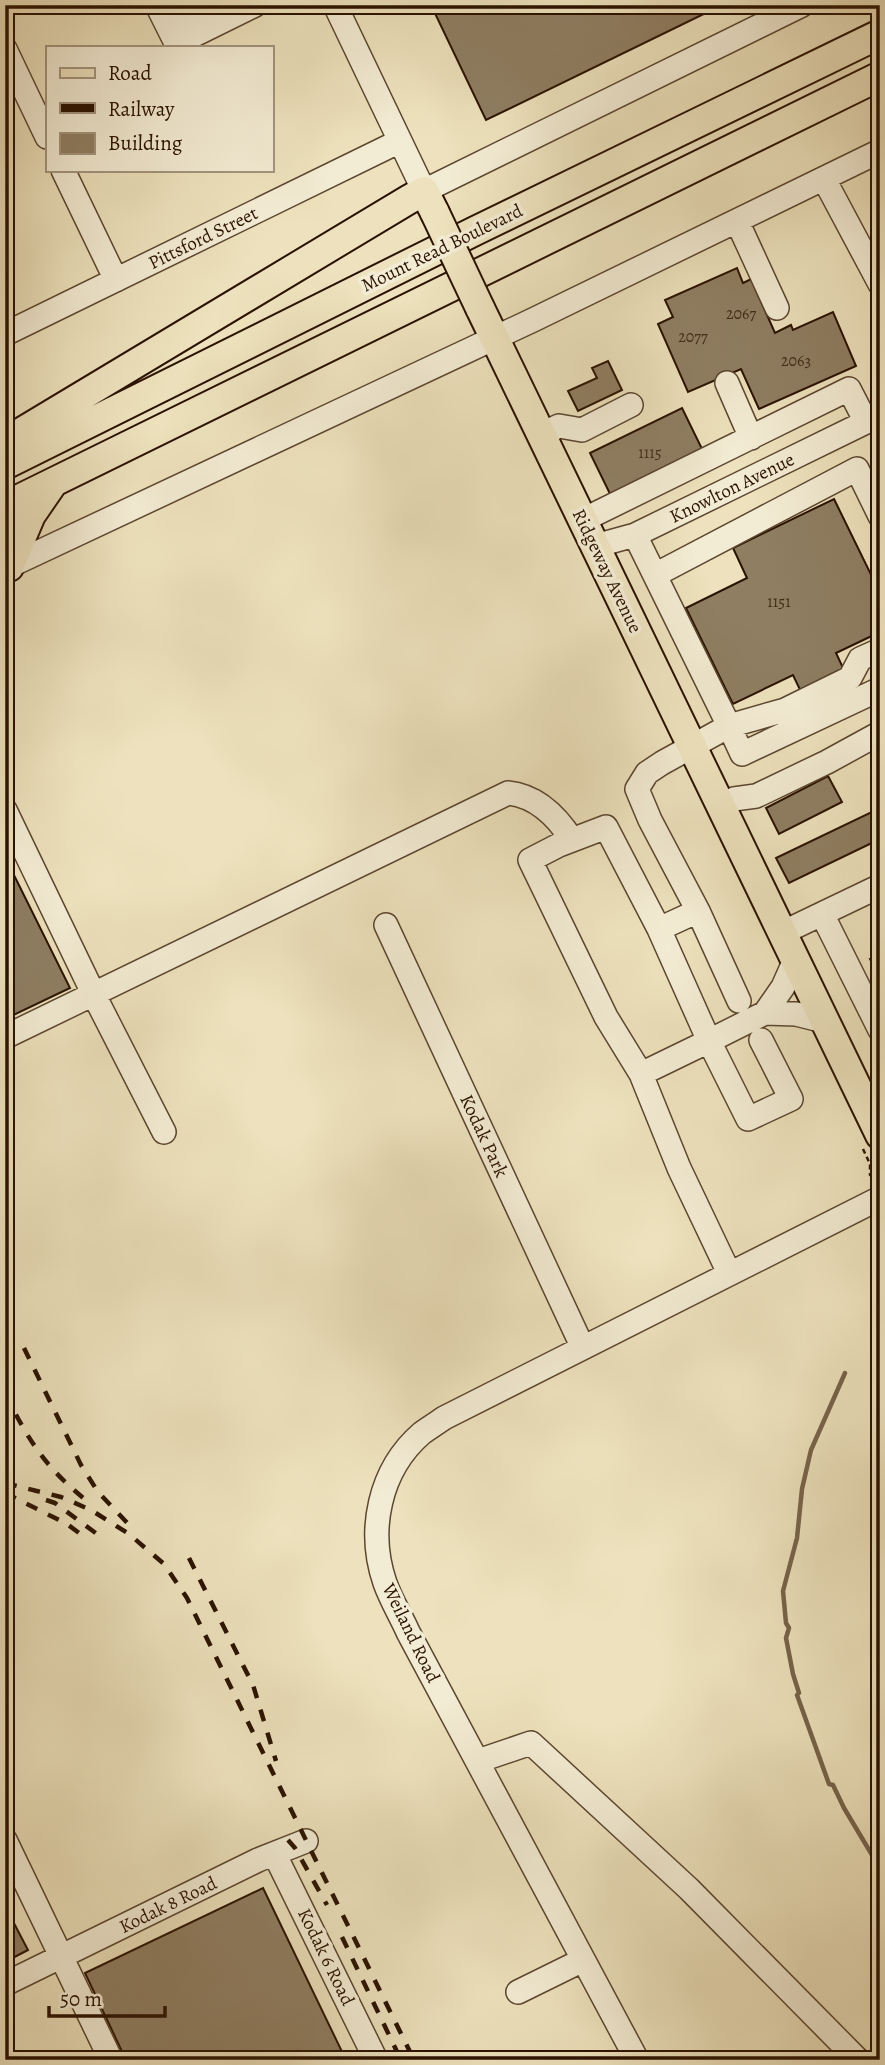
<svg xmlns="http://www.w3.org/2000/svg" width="885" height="2065" viewBox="0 0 885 2065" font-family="Alegreya,serif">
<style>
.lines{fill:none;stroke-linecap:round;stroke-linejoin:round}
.stream{stroke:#77644b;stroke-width:4.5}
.building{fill:#8f7e62;stroke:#2a1200;stroke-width:2}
.minor-casing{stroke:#5b462f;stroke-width:26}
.major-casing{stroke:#2a1200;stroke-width:32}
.path{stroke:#2a1200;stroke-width:2.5;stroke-dasharray:5 3.5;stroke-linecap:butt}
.minor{stroke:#f3ecd4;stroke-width:23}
.major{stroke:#ede2bd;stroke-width:28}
.rail{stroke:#2a1200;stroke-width:4.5;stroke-dasharray:12 12;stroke-linecap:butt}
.major-bridge-casing{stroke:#2a1200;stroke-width:32;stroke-linecap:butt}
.major-bridge{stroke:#ede2bd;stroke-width:28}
.labels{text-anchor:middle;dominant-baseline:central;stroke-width:7;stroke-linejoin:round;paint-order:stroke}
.number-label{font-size:16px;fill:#432d18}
.street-label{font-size:19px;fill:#2a1200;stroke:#f3ecd4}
</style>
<rect width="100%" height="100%" fill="#ede2bd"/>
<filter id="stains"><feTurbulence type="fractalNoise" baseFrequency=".00286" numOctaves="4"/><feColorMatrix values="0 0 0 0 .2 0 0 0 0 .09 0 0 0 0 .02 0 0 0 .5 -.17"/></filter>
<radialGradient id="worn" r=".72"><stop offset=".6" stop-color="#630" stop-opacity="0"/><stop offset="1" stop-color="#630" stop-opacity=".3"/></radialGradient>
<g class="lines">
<path class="stream" d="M845 1373 811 1450 802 1489 797 1538 783 1591 786 1623 789 1628 786 1638 793 1674 799 1693 797 1695 829 1784 833 1785 844 1808 878 1865H880"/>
</g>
<path class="building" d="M431 5H712L714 9 486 120Z
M737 268 743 283 751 279 775 333 791 325 793 330 833 312 856 366 759 409 741 369 688 392 658 324 673 317 665 300Z
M608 361 622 390 578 411 568 391 597 378 592 368Z
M682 408 704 453 612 498 590 453Z
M834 499 880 593V632L836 653 845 672 802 694 793 675 733 704 686 608 747 578 733 548Z
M828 776 842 802 779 834 766 808Z
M880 808V839L789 883 776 858Z
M5 857 70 988 5 1019Z
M880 955V978L870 959Z
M263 1888 346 2060H126L85 1973Z
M5 1906 28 1950 5 1962Z"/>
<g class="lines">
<defs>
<path id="minor" d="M335 5 424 191 802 5
M158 7 175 41
M169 29 216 5
M176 44 255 5
M5 49 47 137
M63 170 116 280
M824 179 880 284
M737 221 777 308
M5 334 400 141
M727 383 751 438
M542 434 559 426 582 430 631 405
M583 520 849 389 866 422 635 535 595 546
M635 535 729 726 662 763 647 773 637 789 650 820 698 911 659 929 709 1041 765 1013 796 1014 824 1021
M5 568 533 320 880 151
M655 575 857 469 880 516
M880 650 860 659 850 678 785 710 729 726 742 754 880 689
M720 805 734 799 756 796 827 762 880 733
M5 810 94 995 164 1132
M698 911 739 1001
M822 914 880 1030
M386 925 582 1346
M782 933 880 886
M765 1013 783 987 795 960
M5 1037 508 793C537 796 558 818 572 840
M641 1074 606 1017 530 860 559 845 606 827 659 929
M729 1273 679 1168 641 1074 709 1041 748 1119 791 1099 761 1040
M478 1761 531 1743 689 1889 858 2060
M5 1840 111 2060
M275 1855 376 2060
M5 1984 258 1860 306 1841
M518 1992 583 1960
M637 2060 408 1632C401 1616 391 1600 385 1583 367 1531 379 1470 422 1433 429 1428 437 1423 444 1418L880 1198"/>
<path id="major" d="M480 308 880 1135
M5 442 408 200 424 191 435 213
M5 465 475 231 880 34
M5 506 880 76
M5 566 9 567 31 515 53 483"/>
</defs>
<use href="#minor" class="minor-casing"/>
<use href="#major" class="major-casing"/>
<path class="path" d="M863 1149 870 1164V1175L873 1177"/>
<use href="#minor" class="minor"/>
<use href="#major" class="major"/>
<path class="rail" d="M24 1348 81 1465 98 1492 134 1530
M5 1393C29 1442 47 1470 91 1504
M5 1483 61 1497 91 1510 129 1534 164 1564 187 1598 414 2060
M5 1493 67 1524 79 1533
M46 1500 55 1503 101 1537
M189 1558 253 1685 276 1761
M288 1840 295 1848 327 1905
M342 1937 401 2060"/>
<defs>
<path id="major-bridge" d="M435 213 480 308"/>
</defs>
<use href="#major-bridge" class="major-bridge-casing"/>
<use href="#major-bridge" class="major-bridge"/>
</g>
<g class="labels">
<g class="number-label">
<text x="741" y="314">2067</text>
<text x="693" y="337">2077</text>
<text x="796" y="361">2063</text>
<text x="650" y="453">1115</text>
<text x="779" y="602">1151</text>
</g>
<g class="street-label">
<text transform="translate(203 238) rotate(-26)">Pittsford Street</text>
<text transform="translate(442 248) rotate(-26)">Mount Read Boulevard</text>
<text transform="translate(732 488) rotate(-26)">Knowlton Avenue</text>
<text transform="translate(607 571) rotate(64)">Ridgeway Avenue</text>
<text transform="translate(484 1136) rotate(65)">Kodak Park</text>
<text transform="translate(411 1633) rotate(64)">Weiland Road</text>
<text transform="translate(168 1905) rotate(-26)">Kodak 8 Road</text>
<text transform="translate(326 1957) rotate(64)">Kodak 6 Road</text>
</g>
</g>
<rect width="885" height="2065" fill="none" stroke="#ede2bd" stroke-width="28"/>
<rect x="7" y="7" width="871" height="2051" fill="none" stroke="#2a1200" stroke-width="3.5"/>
<rect x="14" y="14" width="857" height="2037" fill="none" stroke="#2a1200" stroke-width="2"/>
<rect x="46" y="46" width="228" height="126" fill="#f3ecd4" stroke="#a3957f" stroke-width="2"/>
<rect x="60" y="68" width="35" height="10" fill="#ede2bd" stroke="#a3957f" stroke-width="2"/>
<text x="108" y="80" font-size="21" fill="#2a1200">Road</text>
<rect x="60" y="103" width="35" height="10" fill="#2a1200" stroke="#a3957f" stroke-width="2"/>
<text x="108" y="116" font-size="21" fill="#2a1200">Railway</text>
<rect x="60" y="133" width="35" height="21" fill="#8f7e62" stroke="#a3957f" stroke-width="2"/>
<text x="108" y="150" font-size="21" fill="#2a1200">Building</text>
<path d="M49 2006v10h116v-10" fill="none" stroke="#2a1200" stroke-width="3.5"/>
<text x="60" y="2006" font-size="21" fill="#2a1200" stroke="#f3ecd4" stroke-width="5" paint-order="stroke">50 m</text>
<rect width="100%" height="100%" filter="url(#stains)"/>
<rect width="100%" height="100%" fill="url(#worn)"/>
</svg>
